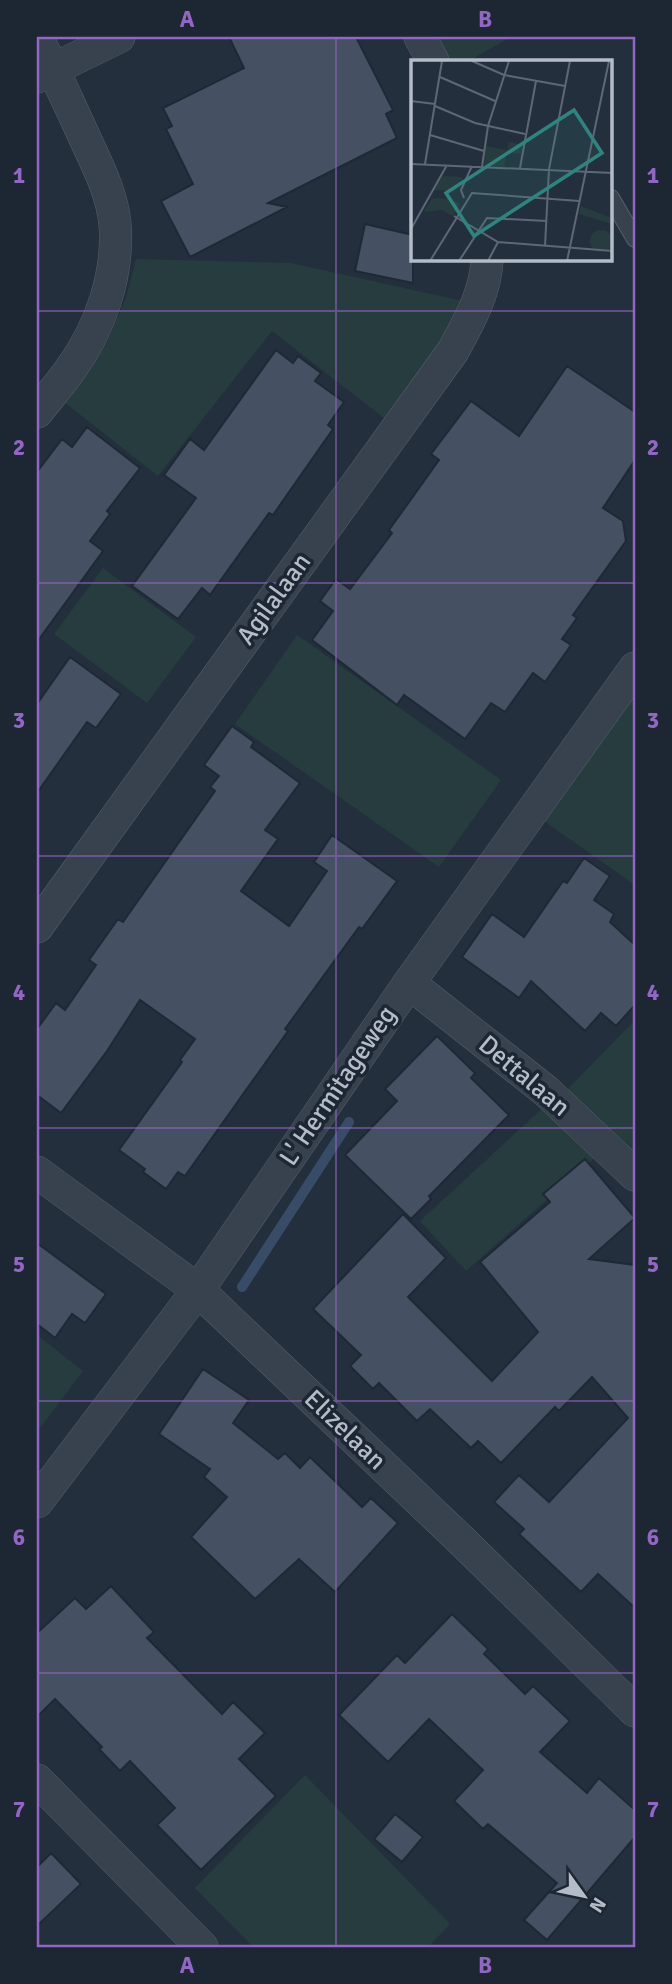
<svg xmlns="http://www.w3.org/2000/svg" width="672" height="1984" viewBox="0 0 672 1984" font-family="Signika,sans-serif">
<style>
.green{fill:#263c3f}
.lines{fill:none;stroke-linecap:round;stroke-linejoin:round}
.stream{stroke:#394c67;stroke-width:10}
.building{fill:#455162;stroke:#1f2835;stroke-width:2}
.service-casing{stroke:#565f6c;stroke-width:18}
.minor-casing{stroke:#565f6c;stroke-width:33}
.service{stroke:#38414e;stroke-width:16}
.minor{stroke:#38414e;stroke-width:32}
.grid{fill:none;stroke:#9266c3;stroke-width:2;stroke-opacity:0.55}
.labels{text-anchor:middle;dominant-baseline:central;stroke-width:7;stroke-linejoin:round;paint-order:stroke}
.street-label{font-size:26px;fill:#b4bcc9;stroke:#1d2633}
.inset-road{fill:none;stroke:#5e6776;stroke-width:2}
.view{fill:#308480;fill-opacity:0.15;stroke:#308480;stroke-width:3.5}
.inset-edge{fill:none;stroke:#b4bcc9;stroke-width:3.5}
.neatline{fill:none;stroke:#9266c3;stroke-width:2.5}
.grid-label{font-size:23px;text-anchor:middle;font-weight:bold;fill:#9266c3}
</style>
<rect width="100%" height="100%" fill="#242f3e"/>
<path class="green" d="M434 37H511L469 61H447Z
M136 259 291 263 463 301 448 339 389 422 272 331 158 476 64 402 106 343 126 298Z
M103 568 196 637 147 703 54 634Z
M297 635 501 780 439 867 235 724Z
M635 687V885L541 819Z
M635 1020V1162L562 1095Z
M547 1104 599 1154 466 1271 420 1221Z
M37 1335 83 1371 37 1432Z
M305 1775 450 1924 428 1947H253L195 1888Z"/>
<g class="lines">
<path class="stream" d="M242 1287 349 1122"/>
</g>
<path class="building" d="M229 37H356L393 110 386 114 397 138 268 203 287 207 190 257 161 201 193 184 166 129 172 126 163 108 244 68Z
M365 224 413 235V283L355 271Z
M276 350 293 363 298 356 321 373 315 381 344 402 328 425 333 429 273 515 269 513 210 595 202 588 178 619 132 586 196 498 164 475 190 439 204 450Z
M567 366 635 412V460L603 508 623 521 626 541 573 615 577 618 562 639 571 645 545 682 533 673 505 712 491 703 465 739 404 695 397 705 312 640 333 611 320 601 336 579 350 589 392 533 389 530 439 460 431 454 471 401 519 436Z
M87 427 140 468 107 511 110 514 90 541 103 551 37 642V472L62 439 72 447Z
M70 657 121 694 96 728 87 722 37 793V704Z
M232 726 254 742 251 747 300 783 265 830 278 839 241 891 289 926 327 871 314 862 332 835 397 881 362 929 359 927 285 1029 288 1031 185 1176 178 1172 166 1189 143 1172 145 1169 119 1150 182 1062 180 1060 195 1039 140 1000 107 1051 61 1113 37 1095V1029L56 1003 65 1010 96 965 89 960 118 919 123 922 215 791 210 787 219 776 204 765Z
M584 858 610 876 594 900 614 914 610 922 635 945V1005L616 1026 601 1013 585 1031 531 981 519 998 462 957 492 914 524 937 563 881 567 883Z
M437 1036 475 1073 471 1078 509 1115 429 1196 431 1199 411 1219 345 1155 397 1101 385 1089Z
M585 1159 635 1218 589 1259 635 1265V1608L598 1574 581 1592 519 1534 524 1529 494 1502 519 1475 549 1502 628 1418 592 1377 559 1411 555 1407 501 1463 478 1441 471 1448 430 1409 417 1421 379 1383 373 1389 350 1366 361 1355 313 1309 403 1214 446 1258 408 1297 492 1381 538 1332 480 1262 550 1202 543 1194Z
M37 1243 106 1294 85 1323 72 1314 55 1338 37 1324Z
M203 1369 249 1400 233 1423 278 1459 285 1453 300 1468 310 1457 362 1507 371 1498 398 1523 335 1592 299 1559 255 1599 191 1537 227 1497 204 1477 210 1469 159 1434Z
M111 1586 154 1632 147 1638 222 1714 233 1702 265 1733 239 1759 276 1796 201 1870 157 1825 175 1808 130 1761 120 1771 99 1749 102 1747 55 1699 37 1717V1633L75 1598 86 1609Z
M452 1614 488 1649 484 1654 525 1694 533 1686 570 1721 540 1752 587 1793 599 1778 635 1810V1837L547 1940 524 1920 557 1883 488 1824 483 1829 454 1801 483 1770 429 1719 388 1762 339 1715 397 1655 405 1663Z
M395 1814 423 1837 402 1862 374 1839Z
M51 1853 81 1884 37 1926V1867Z"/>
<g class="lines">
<defs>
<path id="service" d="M611 198 635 239"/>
<path id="minor" d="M37 37C53 69 68 101 83 134 96 163 112 192 115 224 119 275 100 329 70 370 60 384 48 398 37 412
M420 37 433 61
M37 77 119 37
M37 927 453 351C468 323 486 293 487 259
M409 983 546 1091 635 1175
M37 1172 198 1290 462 1541 635 1711
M37 1502 198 1290 409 983 635 668
M37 1780 202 1947"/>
</defs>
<use href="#service" class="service-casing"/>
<use href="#minor" class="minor-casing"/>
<use href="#service" class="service"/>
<use href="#minor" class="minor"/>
</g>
<path class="grid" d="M336 37V1947M37 311H635M37 583H635M37 856H635M37 1128H635M37 1401H635M37 1673H635"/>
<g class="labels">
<g class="street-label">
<text transform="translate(274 599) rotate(-54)">Agilalaan</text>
<text transform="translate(524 1076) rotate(40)">Dettalaan</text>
<text transform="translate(338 1086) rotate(-56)">L' Hermitageweg</text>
<text transform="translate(345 1430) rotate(44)">Elizelaan</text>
</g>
</g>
<g transform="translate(411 60)">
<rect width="201" height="201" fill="#242f3e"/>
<path d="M98 82 112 85 110 94 96 92 93 107 73 106 75 86 96 90ZM31 116 52 117 44 131 23 130ZM21 138 39 139 49 144 42 156 31 150 13 152ZM170 146 201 158V164L168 154ZM179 181a11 11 0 1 1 22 0a11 11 0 1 1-22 0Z" fill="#263c3f"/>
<path class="inset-road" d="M61 1 93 15 154 26M29 17 84 41M0 41 24 44M24 46 64 63 114 74M19 75 73 91M0 104 202 113M14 104 31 1M71 107 77 66 98 1M109 108 125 21M53 138 50 130 61 106M43 156 87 182 202 191M0 169 36 105M134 186 138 109 159 1M19 201 61 133 168 141M48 201 76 158 136 161M77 201 87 182M156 201 198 1"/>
<path class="view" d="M163 50 191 93 63 176 35 133Z"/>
<rect width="201" height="201" class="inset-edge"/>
</g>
<rect width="672" height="1984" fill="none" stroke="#1d2633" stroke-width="77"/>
<g transform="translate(584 1896) rotate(123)" stroke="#1d2633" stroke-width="5" paint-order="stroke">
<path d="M0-5L12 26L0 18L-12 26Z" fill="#b4bcc9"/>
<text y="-10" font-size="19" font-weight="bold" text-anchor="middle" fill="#b4bcc9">N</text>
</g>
<rect x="38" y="38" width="596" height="1908" class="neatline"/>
<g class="grid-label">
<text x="187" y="27">A</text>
<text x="485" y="27">B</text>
<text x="19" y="183">1</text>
<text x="653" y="183">1</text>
<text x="19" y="455">2</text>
<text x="653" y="455">2</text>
<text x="19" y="728">3</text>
<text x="653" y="728">3</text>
<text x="19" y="1000">4</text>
<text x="653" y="1000">4</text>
<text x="19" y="1272">5</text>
<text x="653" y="1272">5</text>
<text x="19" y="1545">6</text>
<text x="653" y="1545">6</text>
<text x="19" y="1817">7</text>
<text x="653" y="1817">7</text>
<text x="187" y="1973">A</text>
<text x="485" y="1973">B</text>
</g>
</svg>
